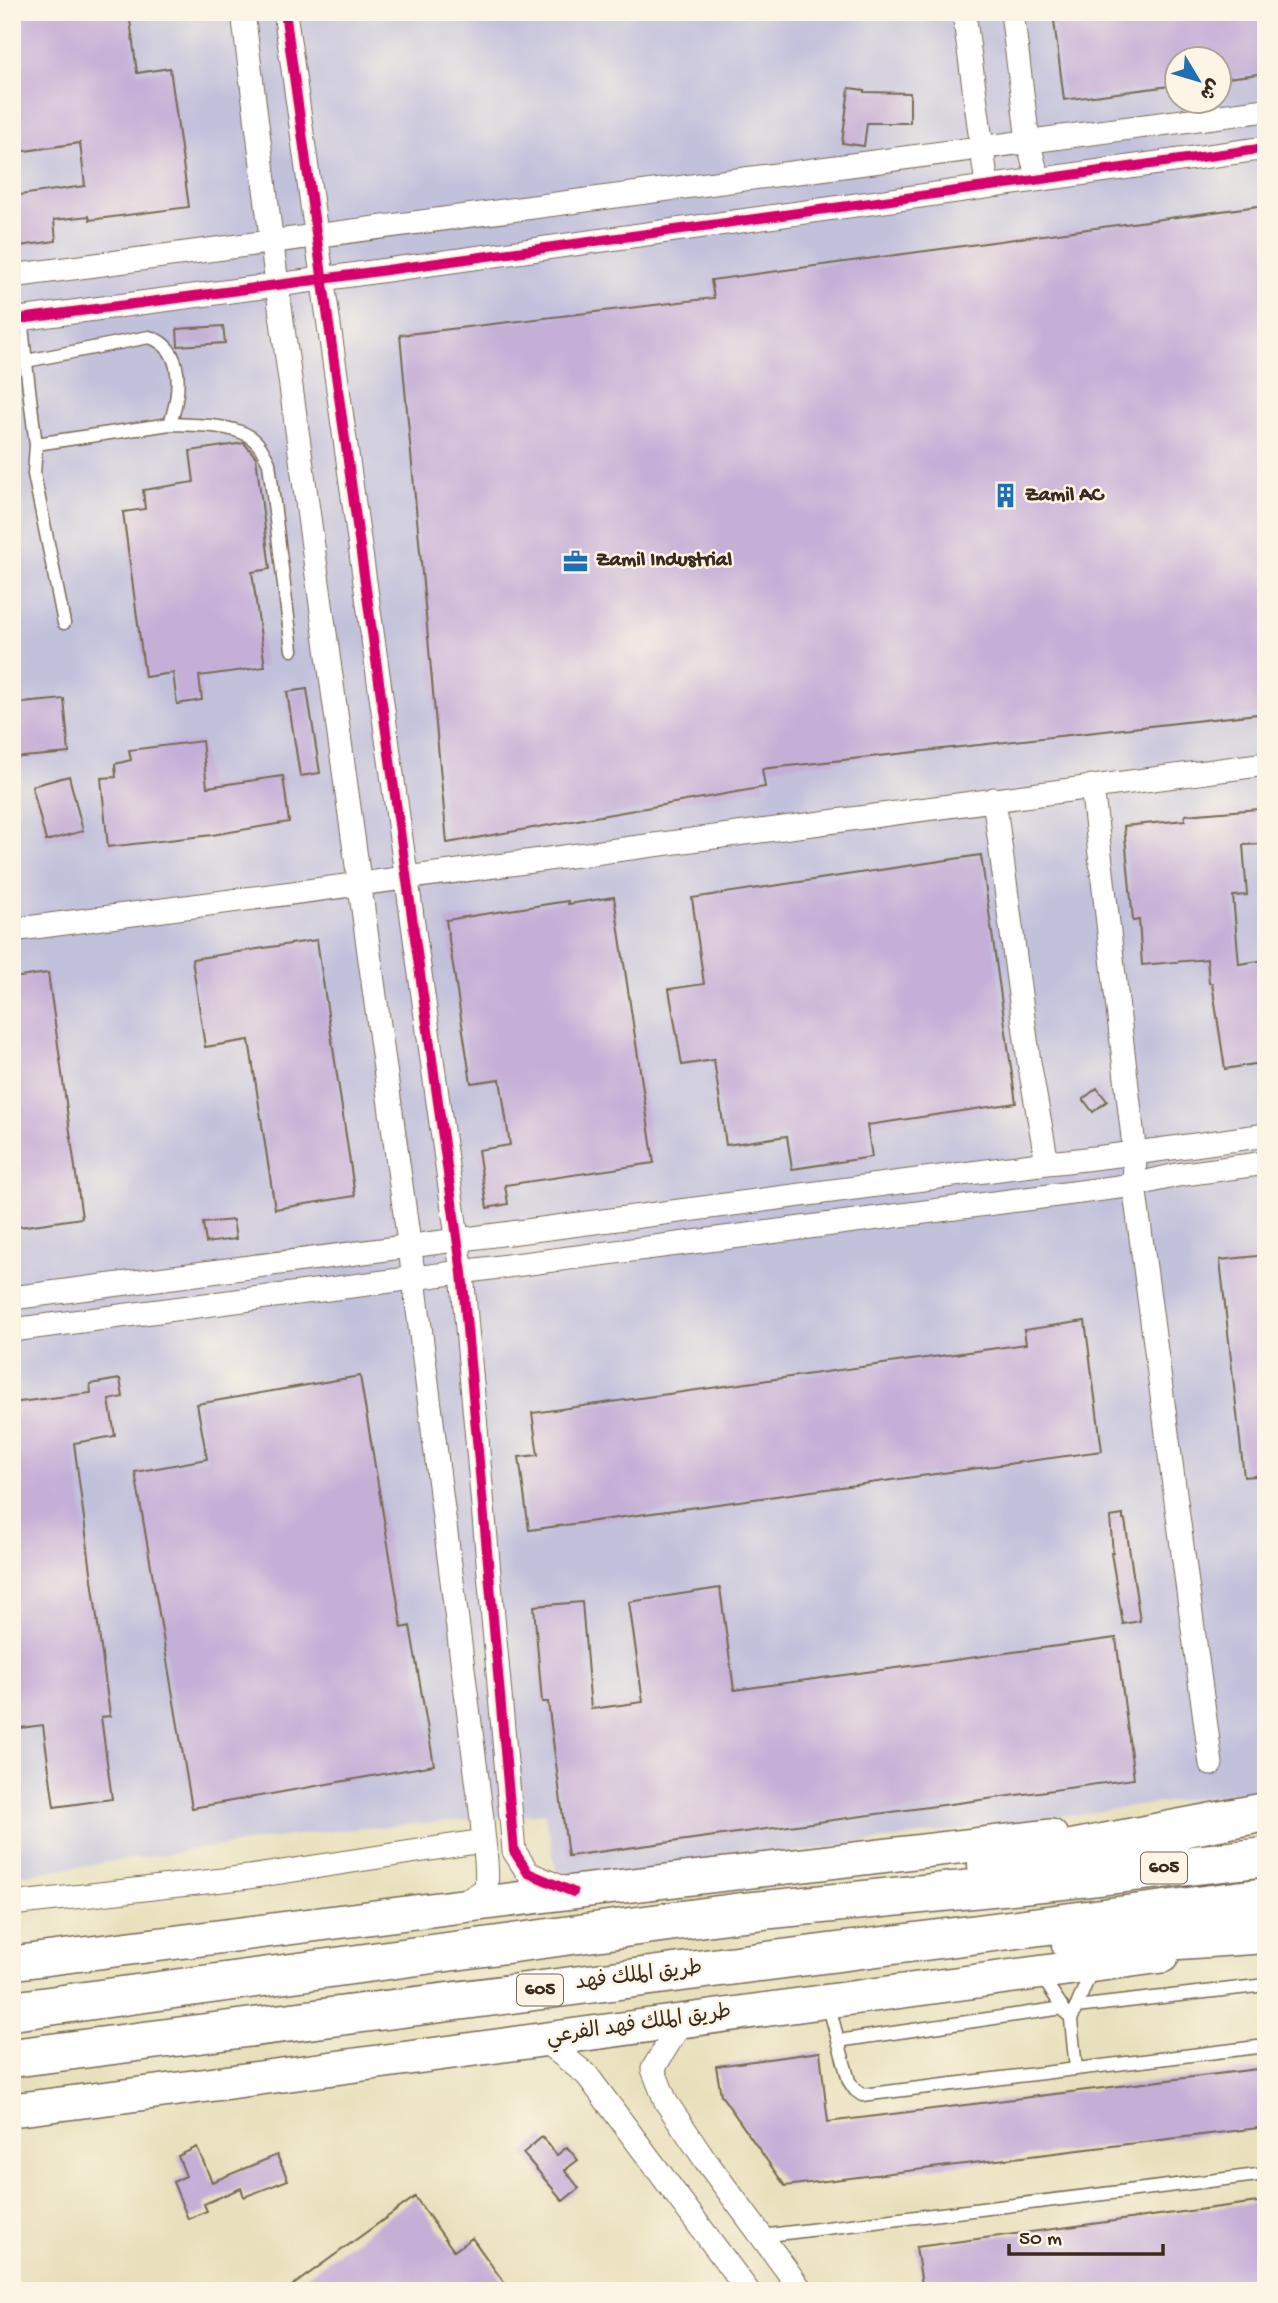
<svg xmlns="http://www.w3.org/2000/svg" width="1278" height="2303" viewBox="0 0 1278 2303" font-family="'Gochi Hand','Playpen Sans Arabic',sans-serif">
<style>
.industrial{fill:#c2c1dc;fill-rule:evenodd}
.building{fill:#c4afd7}
.lines{fill:none;stroke-linecap:round;stroke-linejoin:round}
.service-casing{stroke:#786a55;stroke-width:15}
.minor-casing{stroke:#786a55;stroke-width:25}
.secondary-casing{stroke:#786a55;stroke-width:36}
.motorway-casing{stroke:#786a55;stroke-width:41}
.service{stroke:#fff;stroke-width:12}
.minor{stroke:#fff;stroke-width:23}
.secondary{stroke:#fff;stroke-width:33}
.motorway{stroke:#fff;stroke-width:38}
.cycleway-casing{stroke:#fcf5e5;stroke-width:15}
.cycleway{stroke:#d6006c;stroke-width:10}
.labels{text-anchor:middle;dominant-baseline:central;stroke-width:5;stroke-linejoin:round;paint-order:stroke}
.shield{fill:#fcf5e5;stroke:#75675a;stroke-width:2}
.shield-label{font-size:19px;font-weight:bold;fill:#3b2a1e}
.poi-label{font-size:21px;font-weight:bold;fill:#3b2a1e;stroke:#fcf5e5;text-anchor:start}
.street-label{font-size:21px;fill:#3b2a1e;stroke:#fcf5e5}
</style>
<rect width="100%" height="100%" fill="#fcf5e5"/>
<filter id="ink" filterUnits="userSpaceOnUse"><feTurbulence type="fractalNoise" baseFrequency=".0143" numOctaves="2"/><feDisplacementMap in="SourceGraphic" scale="14" xChannelSelector="R" yChannelSelector="G"/><feConvolveMatrix kernelMatrix="1 2 1 2 8 2 1 2 1" color-interpolation-filters="sRGB"/></filter>
<filter id="wash" filterUnits="userSpaceOnUse"><feTurbulence type="fractalNoise" baseFrequency=".00686" numOctaves="4" result="noise"/><feDisplacementMap in="SourceGraphic" scale="28" xChannelSelector="R" yChannelSelector="G"/><feGaussianBlur stdDeviation="1.57" result="paint"/><feColorMatrix in="noise" values="0 0 0 0 0 0 0 0 0 0 0 0 0 0 0 0 0 1.4 0 .05"/><feComposite in="paint" operator="in"/></filter>
<g filter="url(#wash)">
<rect width="100%" height="100%" fill="#e8e0bc"/>
<path class="industrial" d="M12 12H1266V1789L590 1879 556 1870 545 1813 319 1832 12 1876ZM1176 60H1218V102H1176Z"/>
<g id="blocks">
<path class="building" d="M12 12H129L137 73 170 68 189 207 90 220 89 216 54 220 56 241 12 247V196L85 186 80 143 18 152 12 111Z
M1117 12H1266V73L1219 79V60H1177V85L1064 100 1054 21Z
M849 88 864 90V92L910 93V123H867L864 146 842 143Z
M1266 205V713L762 769 765 787 447 843 400 335 714 298 711 280Z
M223 326 225 343 178 346 177 329Z
M244 443 256 457 270 569 252 572 265 667 199 676 202 700 177 704 173 673 145 677 123 512 145 509 143 490 194 482 190 451Z
M307 689 320 773 300 776 287 692Z
M64 699 69 753 12 758V704Z
M202 741 207 787 283 776 289 822 212 835 108 847 101 778 116 777 115 764 131 760 129 750Z
M69 776 83 831 46 841 32 786Z
M1258 809 1261 844 1243 845 1247 895 1233 896 1239 964 1266 960V1062L1225 1069 1212 983H1209L1207 959 1142 965 1139 920 1133 921 1124 826 1185 820V815Z
M981 855 1016 1103 867 1125 872 1157 792 1169 787 1136 726 1145 714 1060 682 1065 669 989 704 984 692 898Z
M614 897 654 1163 505 1185 508 1204 487 1208 478 1150 510 1145 500 1079 471 1083 446 920 568 901V904Z
M317 940 355 1196 275 1209 249 1040 205 1047 192 959Z
M48 973 82 1218 12 1228V978Z
M1097 1088 1107 1101 1093 1112 1083 1099Z
M233 1220 236 1239 206 1243 203 1223Z
M1266 1255V1475L1244 1477 1220 1260Z
M1085 1321 1102 1451 529 1530 519 1457 538 1455 532 1413 1026 1344 1024 1330Z
M360 1376 402 1628 410 1626 434 1765 192 1808 135 1472 207 1459 197 1404Z
M120 1379 123 1397 109 1400 115 1436 74 1443 110 1716 101 1717 112 1799 54 1807 43 1725 12 1729V1403L91 1393 90 1384Z
M1123 1515V1520H1125L1140 1621 1123 1624 1111 1553H1113L1110 1517Z
M720 1588 734 1690 1116 1638 1134 1779 568 1856 548 1702H542L534 1606 582 1602 591 1709 643 1702 629 1602Z
M820 2052 828 2122 1266 2068V2127L785 2186 721 2095 716 2066Z
M542 2137 557 2155 567 2147 578 2160 565 2170 579 2188 563 2201 523 2153Z
M197 2147 212 2182 277 2155 288 2180 244 2197 241 2188 204 2204 207 2211 188 2219 173 2182 186 2176 178 2156Z
M415 2197 454 2251 472 2238 510 2291H285Z
M1266 2201V2291H923L916 2247Z"/>
</g>
</g>
<g filter="url(#ink)">
<use href="#blocks" fill-opacity="0" stroke="#786a55" stroke-width="2"/>
<g class="lines">
<defs>
<path id="service" d="M21 319C26 360 30 402 36 444L170 424C180 394 186 348 149 337L26 361
M170 424C192 425 230 424 249 436 259 442 264 453 269 463L292 650
M36 444 34 474 64 623
M1042 1977 1067 2014
M828 2003 849 2081 855 2090 862 2095 1266 2046
M1076 2007 1266 1985
M838 2041 1063 2008
M1076 2069 1071 2020 1092 1969
M761 2236 1266 2174"/>
<path id="minor" d="M243 12 277 285 414 1279 482 1819C483 1843 489 1865 486 1889L462 1904
M285 12 462 1273 514 1851 528 1873 570 1891
M964 12 987 186
M1012 12 1028 141 1038 179
M12 276 1266 110
M12 320 322 279 1266 148
M1092 786 1135 1155 1134 1185 1211 1764
M994 799 1029 1062 1047 1163
M12 930 1266 764
M12 1298 1047 1163C1120 1156 1193 1145 1266 1135
M12 1330 1134 1185 1177 1175 1266 1163
M12 1904 249 1877 483 1841
M683 2019 653 2069 666 2102 706 2161 802 2291
M542 2039 587 2075 748 2291"/>
<path id="secondary" d="M12 1963 573 1892 1051 1836
M12 2110 156 2092 1162 1956"/>
<path id="motorway" d="M987 1865 1266 1812
M1071 1944 1164 1941 1266 1934
M12 2011 734 1913 1062 1880 1266 1857
M12 2058 1266 1897"/>
</defs>
<use href="#service" class="service-casing"/>
<use href="#minor" class="minor-casing"/>
<use href="#secondary" class="secondary-casing"/>
<use href="#motorway" class="motorway-casing"/>
<use href="#service" class="service"/>
<use href="#minor" class="minor"/>
<use href="#secondary" class="secondary"/>
<use href="#motorway" class="motorway"/>
<defs>
<path id="cycleway" d="M285 12 462 1273 514 1851 528 1873 573 1892
M12 320 322 279 1266 148"/>
</defs>
<use href="#cycleway" class="cycleway-casing"/>
<use href="#cycleway" class="cycleway"/>
</g>
</g>
<defs>
<symbol id="building-bare" viewBox="-9 -9 18 18"><path d="M-4-6H4V6H1V3H-1V6H-4ZM-2.5-4.3h1.7v1.8h-1.7ZM.8-4.3h1.7v1.8H.8ZM-2.5-1h1.7V.8h-1.7ZM.8-1h1.7V.8H.8Z" fill="#1f6fb2" stroke="#fcf5e5" stroke-width="2.5" paint-order="stroke"/></symbol>
<symbol id="office-bare" viewBox="-9 -9 18 18"><path d="M-6-3h4V-5.5h4V-3h4V5H-6ZM-1-4.5V-3h2v-1.5ZM-6 0V1H6V0Z" fill="#1f6fb2" stroke="#fcf5e5" stroke-width="2.5" paint-order="stroke"/></symbol>
</defs>
<g fill-rule="evenodd">
<use href="#building-bare" x="988" y="478" width="35" height="35"/>
<use href="#office-bare" x="558" y="544" width="35" height="35"/>
</g>
<g class="labels">
<g class="shield">
<rect x="1141" y="1852.5" width="46" height="31" rx="5"/>
<rect x="517" y="1974.5" width="46" height="31" rx="5"/>
</g>
<g class="shield-label">
<text x="1164" y="1868">605</text>
<text x="540" y="1990">605</text>
</g>
<g class="poi-label">
<text x="1025" y="496">Zamil AC</text>
<text x="596" y="561">Zamil Industrial</text>
</g>
<g class="street-label">
<text transform="translate(639 1977) rotate(-7)">طريق الملك فهد</text>
<text transform="translate(639 2026) rotate(-8)">طريق الملك فهد الفرعي</text>
</g>
</g>
<rect width="1278" height="2303" fill="none" stroke="#fcf5e5" stroke-width="42"/>
<g transform="translate(1198 80) rotate(128)"><circle r="33" fill="#fcf5e5" stroke="#afa495" stroke-width="2"/>
<path d="M0-5L12 26L0 18L-12 26Z" fill="#1f6fb2"/>
<text y="-10" font-size="19" font-weight="bold" text-anchor="middle" fill="#3b2a1e">ش</text>
</g>
<path d="M1009 2244v10h154v-10" fill="none" stroke="#3b2a1e" stroke-width="3.5"/>
<text x="1019" y="2244" font-size="21" fill="#3b2a1e" stroke="#fcf5e5" stroke-width="5" paint-order="stroke">50 m</text>
</svg>
